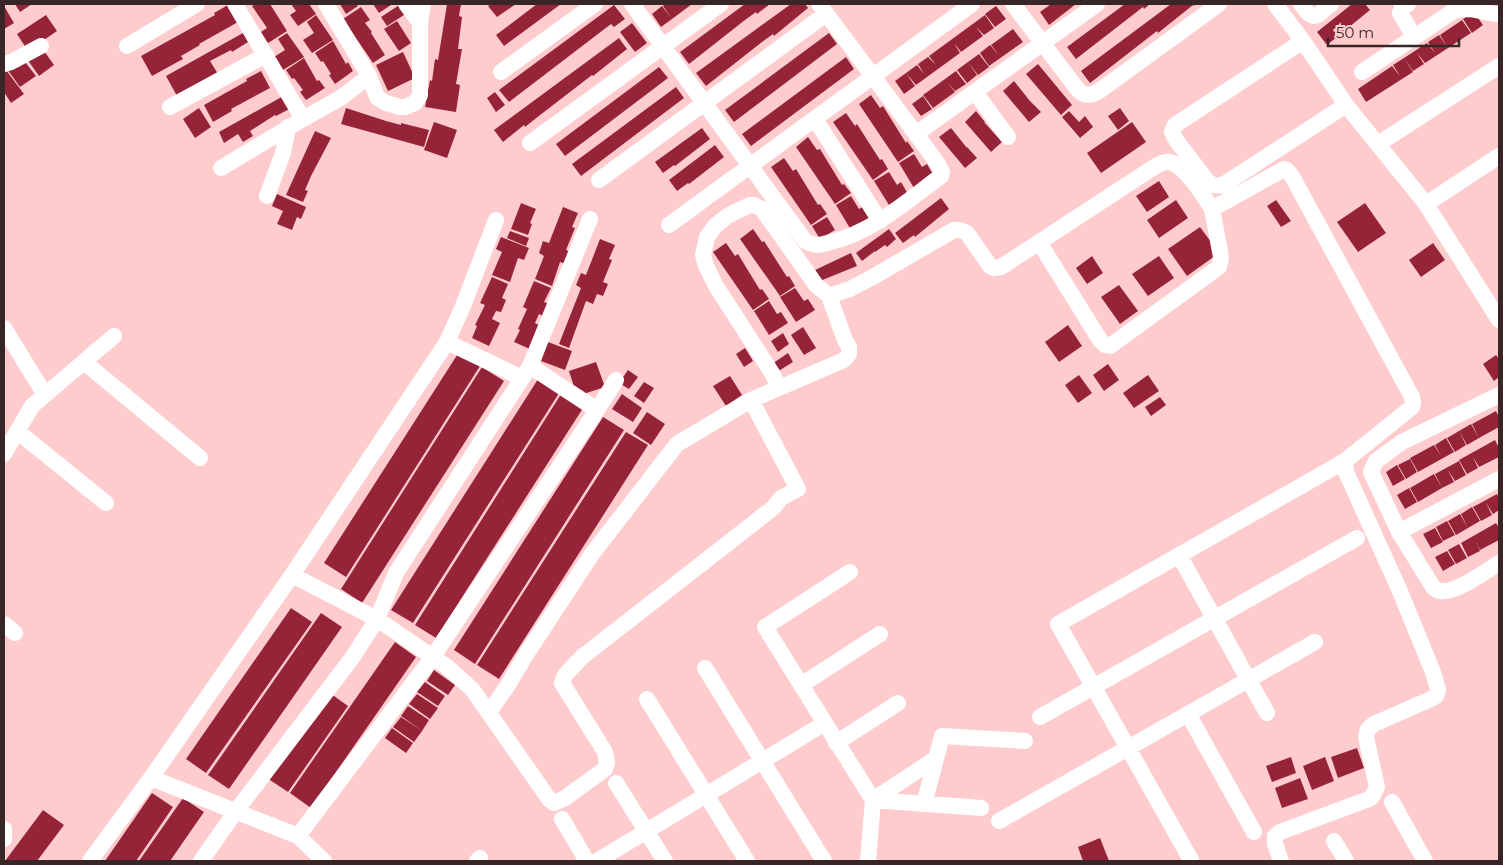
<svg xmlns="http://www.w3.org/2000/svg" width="1503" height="865" viewBox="0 0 1503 865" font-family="Montserrat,sans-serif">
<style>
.building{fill:#962438}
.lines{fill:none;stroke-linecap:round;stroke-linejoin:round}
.minor{stroke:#fff;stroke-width:16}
</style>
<rect width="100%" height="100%" fill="#ffccce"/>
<path class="building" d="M15 4H32L20 12Z
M256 4H270L287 31 268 43 261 32 267 28 252 6Z
M291 4H309L316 14 298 26 290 15 296 11Z
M340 4H356L358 6 346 14Z
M373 4H390L391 5 379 13Z
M401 4 407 13 387 26 381 17Z
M447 4H461L459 16 462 17 458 49H462L456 84 460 85 456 112 425 107 430 80 432 81 435 59 438 60Z
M491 4H516L497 17 488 6Z
M537 4H561L504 46 496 35Z
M665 4H692L672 19 663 6Z
M745 4H770L757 14 756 12 745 20 689 64 680 52Z
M791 4H805L808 8 774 36 773 34 762 42 706 86 696 73Z
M1051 4H1076L1049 25 1040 12Z
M1125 4H1150L1144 9 1143 7 1076 59 1067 47Z
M1171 4H1197L1193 6V5L1158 33 1157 31 1090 83 1081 71Z
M1352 4H1365L1370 10 1327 45 1317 32Z
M228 5 238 22 199 44 200 45 181 56 183 59 152 76 141 56 215 15 214 13Z
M614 5 625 19 614 27 611 24 509 102 499 90Z
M4 6 14 23 4 29Z
M662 6 672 19 661 27 652 14Z
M996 6 1006 19 995 27 985 14Z
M361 7 370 20 365 23 372 32 371 33 385 55 373 63 343 19Z
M1474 12 1483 25 1472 33 1463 19Z
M46 15 57 31 28 51 17 34Z
M316 15 333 40 312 53 303 40 314 33 307 22Z
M985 15 994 28 984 35 976 27 983 36 961 52 954 43 960 53 916 85 906 73 917 65 924 74 918 64 928 57 936 65 929 56Z
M1462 20 1471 33 1448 48 1440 35Z
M397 21 411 43 399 51 384 29Z
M632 23 647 43 635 52 620 32Z
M1013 29 1023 42 989 66 980 53 990 45 999 55 991 45Z
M243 33 248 42 232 52 231 50 210 61 218 74 177 96 166 76Z
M287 33 304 57 283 70 274 57 285 50 278 39Z
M829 33 837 44 734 122 725 110Z
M1439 35 1448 48 1425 63 1417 53 1424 64 1413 71 1404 58 1427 43 1435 53 1428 42Z
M619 38 627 49 593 76 592 75 535 119 525 127 524 125 503 142 494 130Z
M333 41 346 64 348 62 353 71 335 84 329 75 331 74 323 61 321 62 315 53Z
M42 48 54 65 39 76 27 59Z
M403 52 415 78 388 91 376 65Z
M979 54 989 67 978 75 968 62Z
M846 57 854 69 751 146 742 134Z
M22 58 36 76 20 87 7 69Z
M304 58 317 81 319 80 325 88 306 100 300 92 303 90 294 78 292 79 286 70Z
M1404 58 1413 72 1366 102 1358 89 1392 66 1400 76 1393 65Z
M968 62 977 75 967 83 957 70Z
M1038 64 1072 105 1061 115 1026 74Z
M659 67 668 78 565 156 556 144Z
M6 70 24 94 11 103 4 92V71Z
M261 71 270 88 231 109 232 111 213 122 204 105 247 81 246 79Z
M956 71 966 84 955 91 947 82 955 92 933 108 923 95Z
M906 73 915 86 904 94 895 81Z
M1014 81 1030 101 1041 112 1029 122 1003 91Z
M676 87 684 98 581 176 572 164Z
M495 92 505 105 496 112 487 98Z
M285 95 293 107 276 116 275 115 250 131 253 136 243 142 238 134 224 143 219 132Z
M871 95 880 108 883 106 906 143 907 141 914 151 898 162 859 104Z
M923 96 932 109 921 116 912 104Z
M199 108 211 127 195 138 183 119Z
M346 108 386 121 401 125V123L429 130 424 147 341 124Z
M1120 108 1129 121 1118 130 1108 116Z
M976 111 985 122H984L1002 142 991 152 965 122Z
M1069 111 1079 122 1085 116 1093 127 1080 138 1062 117Z
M846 113 855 126 857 124 880 160 882 159 888 169 873 180 833 122Z
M434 122 457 130 447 158 424 150Z
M1132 122 1146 142 1101 173 1087 153Z
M702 128 710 139 675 166 674 165 663 173 655 162Z
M951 128 967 148V147L977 158 965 168 939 137Z
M315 131 331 138 311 176 305 190 308 191 303 202 286 195Z
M808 137 817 150 820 149 842 185 844 184 851 193 835 204 796 147Z
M715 145 724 157 689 184 688 183 677 191 669 180Z
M914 154 922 167 927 164 934 176 914 188 899 163Z
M784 158 793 171 796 169 818 205 820 204 827 214 811 225 771 167Z
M889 172 897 185 901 182 908 194 889 205 874 181Z
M1159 181 1169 197 1147 212 1136 196Z
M277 194 306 207 301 219 297 217 292 230 277 224 283 211 272 206Z
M851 196 859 209 864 206 871 218 851 230 836 205Z
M941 198 949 209 915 237 914 235 903 243 895 233Z
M1176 200 1188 218 1159 238 1147 220Z
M1276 200 1291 221 1281 227 1267 206Z
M521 203 536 209 530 223 532 224 528 235 511 229Z
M1365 203 1386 233 1358 252 1337 222Z
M563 207 578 213 572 227 575 228 566 250 571 252 566 264 560 262 552 286 535 279 544 256 539 253 543 241 549 243Z
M827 217 835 230 820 239 812 226Z
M1200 227 1219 253 1187 276 1168 249Z
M753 229 762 242 764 241 787 277 789 276 795 286 780 296 740 239Z
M889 229 896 239 887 247 885 245 875 252V251L862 261 856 253Z
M510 231 529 238 526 246 507 238Z
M501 237 529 248 524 260 518 258 510 282 492 275 502 252 496 249Z
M600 239 615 245 609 259 612 260 603 282 608 284 603 296 597 294 593 304 586 301 569 348 559 344 581 288 576 285 581 273 586 275Z
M726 243 735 256 738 254 760 290 762 289 769 299 753 310 713 252Z
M1433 243 1445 260 1421 277 1409 260Z
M851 253 857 266 820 281 815 270Z
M1092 256 1103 273 1087 284 1076 268Z
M1159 256 1174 278 1148 296 1132 274Z
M492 277 508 284 502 298 506 300 501 312 496 311 492 319 500 323 489 346 472 338 477 326 475 325 485 305 480 303Z
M534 281 551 288 544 302 549 304 543 316 539 314 535 323 542 327 532 350 514 342 520 330 518 329 527 309 523 307Z
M1119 285 1138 311 1120 324 1101 297Z
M795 288 804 301 808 299 815 310 796 322 780 297Z
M769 301 777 314 781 312 788 323 769 335 754 311Z
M1068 325 1082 346 1059 362 1045 342Z
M803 327 816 348 804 355 791 335Z
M783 333 789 344 778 352 771 341Z
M548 342 572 351 565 370 541 361Z
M745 348 753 361 744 367 736 354Z
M459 352 480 366 346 577 324 563Z
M788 353 793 362 777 372 772 364Z
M1496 355 1499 359V377L1494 381 1483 364Z
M596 362 605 387 577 396 569 371Z
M1108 364 1119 380 1104 391 1093 375Z
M482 367 504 381 362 603 341 589Z
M628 370 638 377 629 389 619 383Z
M1079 375 1092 393 1078 403 1065 385Z
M1148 375 1159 391 1134 408 1123 393Z
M540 376 561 390 413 623 391 610Z
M730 376 742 395 726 406 713 386Z
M644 382 654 388 644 403 634 396Z
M563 391 585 405 436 638 415 625Z
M622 394 642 408 633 422 612 409Z
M1160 397 1166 405 1151 416 1145 407Z
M1496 411 1499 417V427L1479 438 1472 424Z
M647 412 665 424 651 445 633 433Z
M603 417 624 430 475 664 454 650Z
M1471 424 1479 438 1467 445 1459 431Z
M1459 431 1466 445 1455 452 1447 438Z
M626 432 648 445 499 679 477 665Z
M1446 438 1454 452 1418 472 1410 458 1434 445 1441 456 1435 445Z
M1495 440 1499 448V457L1479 467 1473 457 1478 468 1467 474 1459 460Z
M1410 459 1417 472 1406 479 1398 465Z
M1459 461 1466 475 1455 481 1448 470 1454 482 1442 488 1435 474Z
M1397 465 1405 479 1393 486 1386 472Z
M1434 474 1442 488 1418 502 1410 488Z
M1409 488 1417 502 1405 509 1397 495Z
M1497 494 1499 498V510L1493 514 1486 503 1492 515 1481 521 1473 507Z
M1472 507 1480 521 1468 528 1461 514Z
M1460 514 1468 528 1456 535 1448 521Z
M1447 521 1455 535 1443 541 1436 527Z
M1496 523 1499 528V540L1480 550 1475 540 1480 551 1468 557 1461 543Z
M1435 528 1443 542 1431 548 1423 534Z
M1459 544 1467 558 1456 564 1448 550Z
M1447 551 1455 564 1443 571 1435 557Z
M291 608 312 622 206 773 186 759Z
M321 613 342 627 229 789 208 775Z
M395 642 416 657 311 808 290 793Z
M434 670 455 685 448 695 427 681Z
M425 682 445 696 438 706 417 692Z
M327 691 348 706 288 792 267 778Z
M417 694 438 708 430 719 409 704Z
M408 706 429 720 422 731 401 716Z
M401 717 422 731 414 742 393 727Z
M392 728 413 743 406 753 385 738Z
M1357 748 1364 768 1338 778 1331 757Z
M1291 757 1296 773 1272 782 1266 766Z
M1325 757 1334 781 1312 790 1303 766Z
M1300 778 1308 799 1282 808 1275 788Z
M152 793 173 807 158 829 136 861H105Z
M183 798 204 812 170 861H139Z
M43 810 64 825 37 861H5Z
M1100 838 1109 861H1083L1078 847Z"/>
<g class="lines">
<path class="minor" d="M326 4 369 76 377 97 381 100 386 103 400 107H405L415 103 420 95V23L423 4
M406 4 420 23
M632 4 805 241C815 247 821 245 831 242 873 232 907 201 941 176L942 172 938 164 916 134
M819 4 916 134 1097 4
M1013 4 1078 90C1086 98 1093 95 1102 89L1219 4
M1275 4 1303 41 1346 105 1426 204 1499 320
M1301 4 1308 13 1313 16 1318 15 1331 4
M1408 4 1402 8 1400 13 1414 37
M1303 41 1175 125 1172 132 1176 140 1208 182C1214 186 1217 186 1223 185L1346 105
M127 46 197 4
M4 64 11 62 41 46
M501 72 595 4
M1362 72 1455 10 1470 9 1495 14H1499
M975 92 1008 137
M170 107 266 55
M303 119 342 97 369 76
M815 119 880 221
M530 143 721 4
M1378 144 1499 66
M221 168 303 119 235 4
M599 180 826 14
M267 196 283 153 288 127
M1426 204 1499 156
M669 225 972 4
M1039 242 1100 340 1105 345 1110 346 1219 267 1221 257 1212 209
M4 328 45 395
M447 342 522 378
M84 362 200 458
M779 388 844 360 849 354V347L845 340 829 296
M597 410 616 380
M17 431 106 503
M4 454 32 406 114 336
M1499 479 1399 532 1433 587C1436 590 1440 592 1444 591 1459 591 1486 571 1499 563
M1399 532 1371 472 1376 461 1402 442 1499 395
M1179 555 1267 713
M850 572 765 627 873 800 935 759
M292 575 377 619 446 666 472 689 549 799 554 803 565 798 605 769 607 763 605 752 562 683 565 675 582 657 773 508 781 498 798 489 751 400
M4 624 15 633
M1315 642 1128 748 1058 624 1345 461
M705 668 824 861
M801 685 880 634
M647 699 747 861
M489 712 508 685 527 653 592 554 677 444 751 400 779 388 772 373 716 286 706 266 703 255 707 237 715 226 729 215 750 205H754L762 209 816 285 829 296 850 289 871 278 954 230H960L967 233 990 266 994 268 1001 267 1145 173C1151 169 1159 163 1166 162 1181 159 1205 198 1212 209L1284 169 1287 170 1293 178 1412 397 1413 403 1412 407 1345 461 1346 472 1399 589 1433 672 1438 690 1436 696 1431 699 1374 724 1368 729 1366 737 1377 787 1372 797 1369 799 1280 832 1275 836V844L1281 861
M1188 714 1254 832
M1040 717 1357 538
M836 743 898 703
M151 778 292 575 447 342 463 306 496 220
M616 783 665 861
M1392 802 1425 861
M924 804 942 736 1025 741
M562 819 587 861
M999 821 1128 748 1191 860
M4 829V839
M298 836 432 658 597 410 530 366
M1334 841 1346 861
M90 861 151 778 298 836 324 861
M201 861 236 811 352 658 377 619 396 573 530 366 590 219
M477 861 480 858
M597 861 825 723
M868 861 873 800 981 808"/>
</g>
<rect width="1503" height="865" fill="none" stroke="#382525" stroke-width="10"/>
<path d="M1328 38v8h131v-8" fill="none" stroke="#382525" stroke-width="2.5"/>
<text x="1336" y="38" font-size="15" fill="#382525" stroke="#ffccce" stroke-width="4" paint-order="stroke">50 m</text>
</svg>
